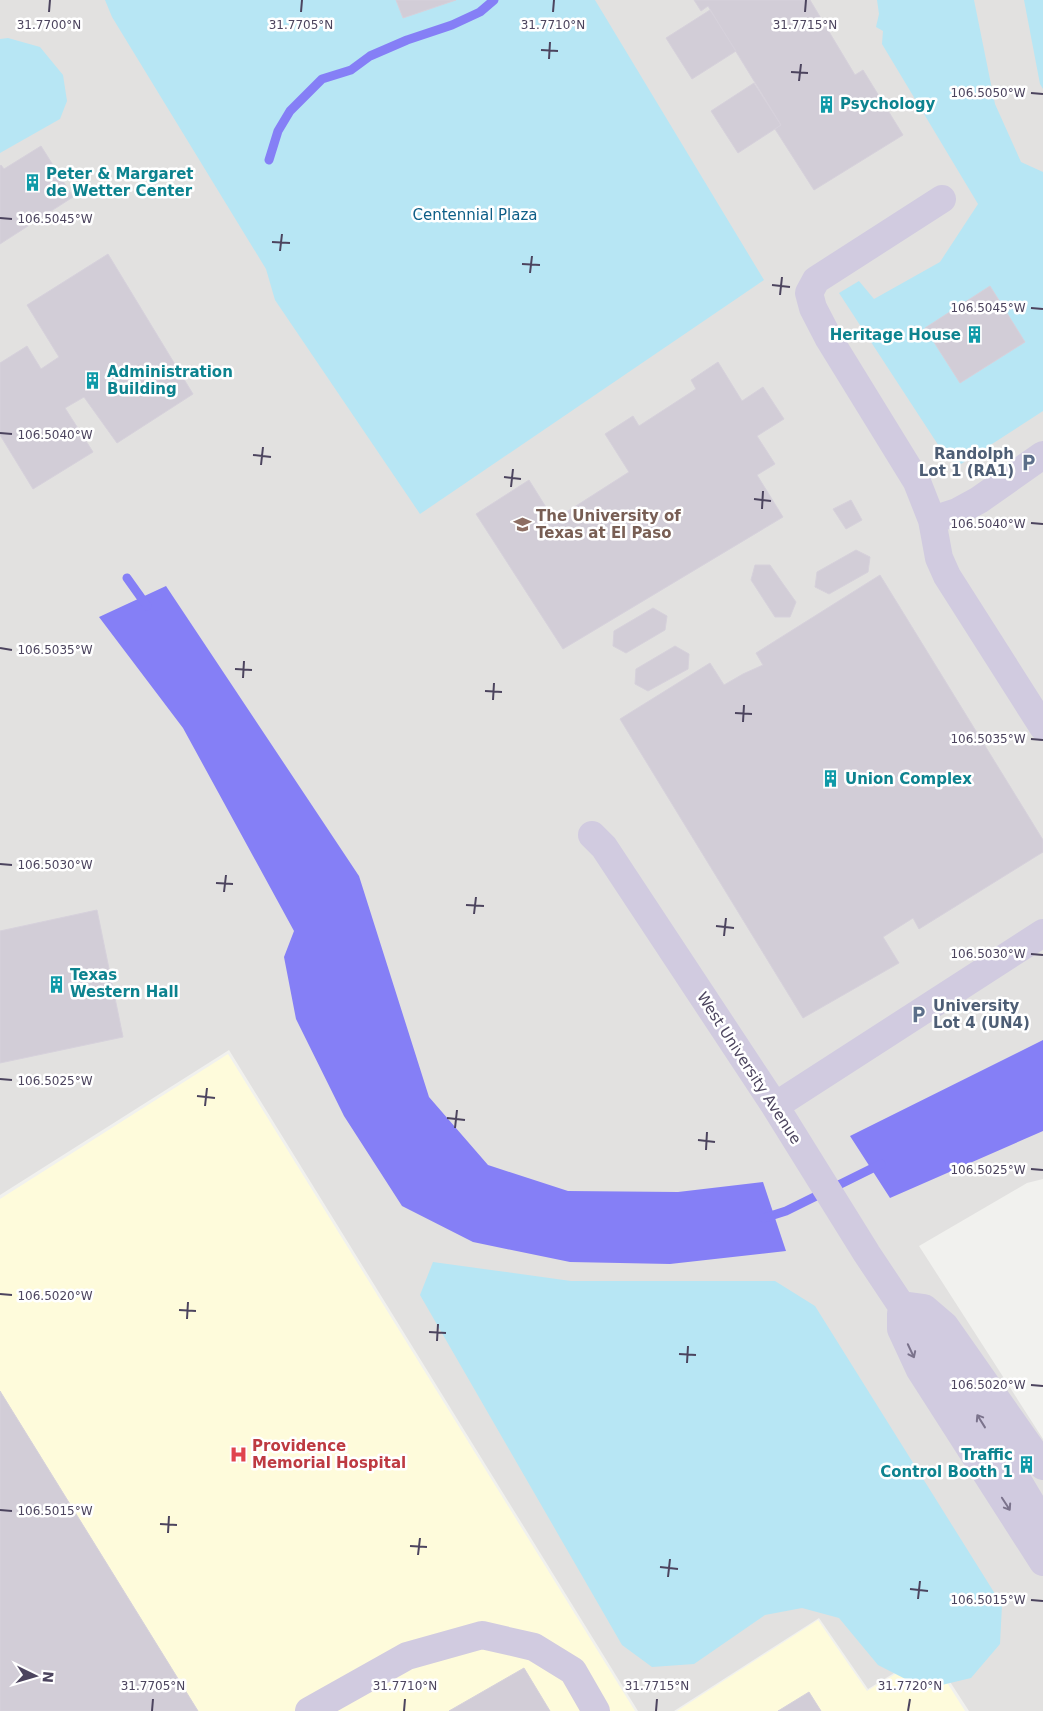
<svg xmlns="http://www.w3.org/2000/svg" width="1043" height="1711" viewBox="0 0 1043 1711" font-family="'DejaVu Sans',sans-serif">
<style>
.education{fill:#e2e1e0}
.medical{fill:#fefbdb}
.green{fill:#b7e6f4}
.water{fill:#857ff6}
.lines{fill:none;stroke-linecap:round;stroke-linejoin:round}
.stream{stroke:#857ff6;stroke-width:9}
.building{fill:#d2cdd7;stroke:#d6d1db}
.minor{stroke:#d1cbe0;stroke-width:28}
.oneway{stroke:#7b738c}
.ticks{fill:none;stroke:#4c445e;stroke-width:2}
.labels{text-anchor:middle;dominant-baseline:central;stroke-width:5;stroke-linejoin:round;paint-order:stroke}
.culture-label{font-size:15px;font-weight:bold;fill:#0d838f;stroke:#fff;text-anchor:start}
.park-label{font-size:15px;fill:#0d5e87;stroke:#fff}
.service-label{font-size:15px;font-weight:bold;fill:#4e5e75;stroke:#fff;text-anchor:end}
.education-label{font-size:15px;font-weight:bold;fill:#785e54;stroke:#fff;text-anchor:start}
.street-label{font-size:15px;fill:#4c445e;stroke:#fff}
.health-label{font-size:15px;font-weight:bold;fill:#be3a42;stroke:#fff;text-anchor:start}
.ticks-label{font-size:12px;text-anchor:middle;fill:#4c445e;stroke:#fff;stroke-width:5;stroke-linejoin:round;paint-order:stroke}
</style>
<rect width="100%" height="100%" fill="#f1f1ee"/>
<path class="education" d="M0 0H1043V1179L1027 1183 919 1246 1043 1439V1711H969L930 1651 868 1689 819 1618 674 1711H638L229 1050 0 1195Z"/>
<path class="medical" d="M228 1054 635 1711H0V1199Z
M818 1620 867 1691 929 1654 965 1711H677Z"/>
<path class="green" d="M105 0H595L764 280 420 514 275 300 266 269 112 17Z
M877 0H974L995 104 1021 162 1043 172V411L961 464 948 460 839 293 859 281 874 299 940 262 978 204 882 44 883 31 876 27 879 14Z
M1024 0H1043V89L1040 84Z
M8 38 40 47 63 75 67 101 60 119 0 153V39Z
M433 1262 571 1281H775L815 1306 1002 1605 1000 1644 971 1678 925 1689 878 1665 839 1618 802 1608 765 1615 694 1664 652 1667 622 1645 420 1295Z"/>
<path class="water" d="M166 586 359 876 429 1097 488 1165 568 1191 678 1192 763 1182 786 1251 670 1264 570 1262 473 1242 402 1206 344 1116 296 1019 284 957 294 931 183 728 99 617Z
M1043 1040V1131L890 1198 850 1136Z"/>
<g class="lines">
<path class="stream" d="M269 160 278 131 290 111 322 79 351 70 370 56 407 40 452 25 480 12 494 0
M127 578 147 606
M764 1218 786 1211 881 1164"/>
</g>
<path class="building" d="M396 0H456L403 18Z
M694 0H810L855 75 863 70 903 135 814 190 775 129 781 125 708 6 701 11Z
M710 10 736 51 692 79 666 38Z
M754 83 781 125 738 153 711 111Z
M41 146 73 197 0 244V166L1 165 4 169Z
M108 254 193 394 117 443 84 397 65 408 93 452 33 489 0 435V363L27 346 41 369 59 357 27 305Z
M990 286 1025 342 960 383 925 328Z
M718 362 742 401 763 387 784 419 757 436 775 464 757 475 783 517 563 649 476 514 529 480 554 520 629 472 605 434 633 416 639 426 696 389 691 380Z
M851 500 862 520 846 529 833 509Z
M856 550 870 557 868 572 829 594 815 587 817 572Z
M755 565H770L781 581 796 602 790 617H775L751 580Z
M880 575 1043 840V852L919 929 913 918 883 937 899 963 803 1018 620 719 710 663 724 685 743 674 763 665 756 653Z
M653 608 667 616 665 630 626 653 613 646 614 631Z
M675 646 689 654 688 669 648 691 635 684 636 669Z
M97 910 123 1037 0 1063V931Z
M0 1391 198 1711H0Z
M524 1668 550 1711H449Z
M809 1692 821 1711H778Z"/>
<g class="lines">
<path class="minor" d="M942 199 816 280 809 293 813 308 829 339 917 482 932 520 939 558 947 576 1043 727
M932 520 957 512 979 500 1043 455
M592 835 604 847 775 1106 867 1254 901 1305 940 1357 1009 1466 1043 1523
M775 1106 1043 933
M902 1305 924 1308 945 1326 1043 1466
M901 1314V1329L920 1370 1043 1562
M309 1711 407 1656 482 1635 534 1647 573 1671 596 1711"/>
</g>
<defs><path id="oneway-shaft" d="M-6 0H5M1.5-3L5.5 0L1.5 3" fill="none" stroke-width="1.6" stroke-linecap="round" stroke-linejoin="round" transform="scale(1.25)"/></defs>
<g class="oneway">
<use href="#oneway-shaft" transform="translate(911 1351) rotate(65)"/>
<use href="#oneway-shaft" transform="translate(981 1421) rotate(-122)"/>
<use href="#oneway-shaft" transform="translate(1006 1504) rotate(57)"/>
</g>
<path class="ticks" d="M49 12 50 0M301 12 302 0M553 12 554 0M805 12 806 0M541 50 558 51M549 59 550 42M791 72 808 73M799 81 801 64M1031 93 1043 94M0 218 12 219M272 242 290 243M280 251 282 234M522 264 540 265M530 273 532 256M772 285 790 287M780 295 782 277M1031 308 1043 309M0 433 12 434M253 455 271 457M261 465 263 447M504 477 521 479M511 487 513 469M754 499 771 501M762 509 763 491M1031 523 1043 524M0 648 12 650M235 669 252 670M243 678 244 661M485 691 502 692M493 700 494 683M735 713 752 714M743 722 744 705M1031 739 1043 740M0 864 12 865M216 883 233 884M224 892 226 875M466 905 484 906M474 914 476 897M716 926 734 928M724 936 726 918M1031 954 1043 955M0 1079 12 1080M197 1096 215 1098M205 1106 207 1088M447 1118 465 1120M455 1128 457 1110M698 1140 715 1142M706 1150 707 1132M1031 1169 1043 1170M0 1294 12 1295M179 1310 196 1311M187 1319 188 1302M429 1332 446 1333M437 1341 438 1324M679 1354 696 1355M687 1363 688 1346M1031 1385 1043 1386M0 1510 12 1511M160 1524 177 1525M168 1533 169 1516M410 1546 427 1547M418 1555 420 1538M660 1567 678 1569M668 1577 670 1559M910 1589 928 1591M918 1599 920 1581M1031 1600 1043 1601M152 1711 153 1699M404 1711 405 1699M656 1711 657 1699M908 1711 910 1699"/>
<defs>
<symbol id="building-bare" viewBox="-9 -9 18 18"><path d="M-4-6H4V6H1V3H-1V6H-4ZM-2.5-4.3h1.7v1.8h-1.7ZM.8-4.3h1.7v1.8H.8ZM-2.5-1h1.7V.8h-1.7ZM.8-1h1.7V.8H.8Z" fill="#0f9aa8" stroke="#fff" stroke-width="2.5" paint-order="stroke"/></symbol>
<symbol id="parking-bare" viewBox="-9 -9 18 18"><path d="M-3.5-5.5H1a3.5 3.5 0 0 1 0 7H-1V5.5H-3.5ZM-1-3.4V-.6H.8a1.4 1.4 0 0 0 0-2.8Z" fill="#5c6f8a" stroke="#fff" stroke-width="2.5" paint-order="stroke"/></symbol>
<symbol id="university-bare" viewBox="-9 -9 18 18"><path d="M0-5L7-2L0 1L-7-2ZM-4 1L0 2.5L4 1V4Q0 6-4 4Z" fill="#8d6e63" stroke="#fff" stroke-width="2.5" paint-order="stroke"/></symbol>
<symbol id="hospital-bare" viewBox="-9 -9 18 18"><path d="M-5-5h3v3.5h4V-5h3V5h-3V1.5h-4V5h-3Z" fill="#e0444e" stroke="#fff" stroke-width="2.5" paint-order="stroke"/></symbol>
</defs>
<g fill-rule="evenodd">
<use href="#building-bare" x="814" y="92" width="25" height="25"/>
<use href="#building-bare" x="20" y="170" width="25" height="25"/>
<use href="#building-bare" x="962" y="322" width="25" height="25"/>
<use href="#building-bare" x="80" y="368" width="25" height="25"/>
<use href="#parking-bare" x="1016" y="450" width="25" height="25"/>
<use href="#university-bare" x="510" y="512" width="25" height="25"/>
<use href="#building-bare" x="818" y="766" width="25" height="25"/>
<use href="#building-bare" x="44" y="972" width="25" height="25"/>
<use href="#parking-bare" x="906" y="1002" width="25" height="25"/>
<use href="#hospital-bare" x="226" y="1442" width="25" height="25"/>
<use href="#building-bare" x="1014" y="1452" width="25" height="25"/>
</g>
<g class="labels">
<g class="culture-label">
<text x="840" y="104">Psychology</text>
<text x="46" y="174">Peter &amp; Margaret<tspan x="46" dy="17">de Wetter Center</tspan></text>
<text x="961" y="335" text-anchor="end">Heritage House</text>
<text x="107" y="372">Administration<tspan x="107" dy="17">Building</tspan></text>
<text x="845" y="779">Union Complex</text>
<text x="70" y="975">Texas<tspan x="70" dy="17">Western Hall</tspan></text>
<text x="1013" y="1455" text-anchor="end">Traffic<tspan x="1013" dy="17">Control Booth 1</tspan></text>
</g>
<g class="park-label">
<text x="475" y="215">Centennial Plaza</text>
</g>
<g class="service-label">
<text x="1014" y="454">Randolph<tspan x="1014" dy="17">Lot 1 (RA1)</tspan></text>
<text x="933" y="1006" text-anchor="start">University<tspan x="933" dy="17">Lot 4 (UN4)</tspan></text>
</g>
<g class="education-label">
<text x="536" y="516">The University of<tspan x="536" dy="17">Texas at El Paso</tspan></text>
</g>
<g class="street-label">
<text transform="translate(749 1068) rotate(57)">West University Avenue</text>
</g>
<g class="health-label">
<text x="252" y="1446">Providence<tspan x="252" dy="17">Memorial Hospital</tspan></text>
</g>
</g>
<g class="ticks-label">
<text x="49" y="29">31.7700°N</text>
<text x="301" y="29">31.7705°N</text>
<text x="553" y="29">31.7710°N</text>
<text x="805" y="29">31.7715°N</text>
<text x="988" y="97">106.5050°W</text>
<text x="55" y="223">106.5045°W</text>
<text x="988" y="312">106.5045°W</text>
<text x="55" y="439">106.5040°W</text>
<text x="988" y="528">106.5040°W</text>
<text x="55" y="654">106.5035°W</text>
<text x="988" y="743">106.5035°W</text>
<text x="55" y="869">106.5030°W</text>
<text x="988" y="958">106.5030°W</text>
<text x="55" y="1085">106.5025°W</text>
<text x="988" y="1174">106.5025°W</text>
<text x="55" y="1300">106.5020°W</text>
<text x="988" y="1389">106.5020°W</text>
<text x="55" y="1515">106.5015°W</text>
<text x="988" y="1604">106.5015°W</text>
<text x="153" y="1690">31.7705°N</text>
<text x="405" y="1690">31.7710°N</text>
<text x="657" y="1690">31.7715°N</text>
<text x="910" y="1690">31.7720°N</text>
</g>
<g transform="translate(35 1676) rotate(95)" stroke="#ffffff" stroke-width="4" paint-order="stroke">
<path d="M0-4L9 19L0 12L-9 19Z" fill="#4c445e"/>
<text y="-8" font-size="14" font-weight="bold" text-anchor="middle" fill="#4c445e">N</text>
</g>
</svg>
